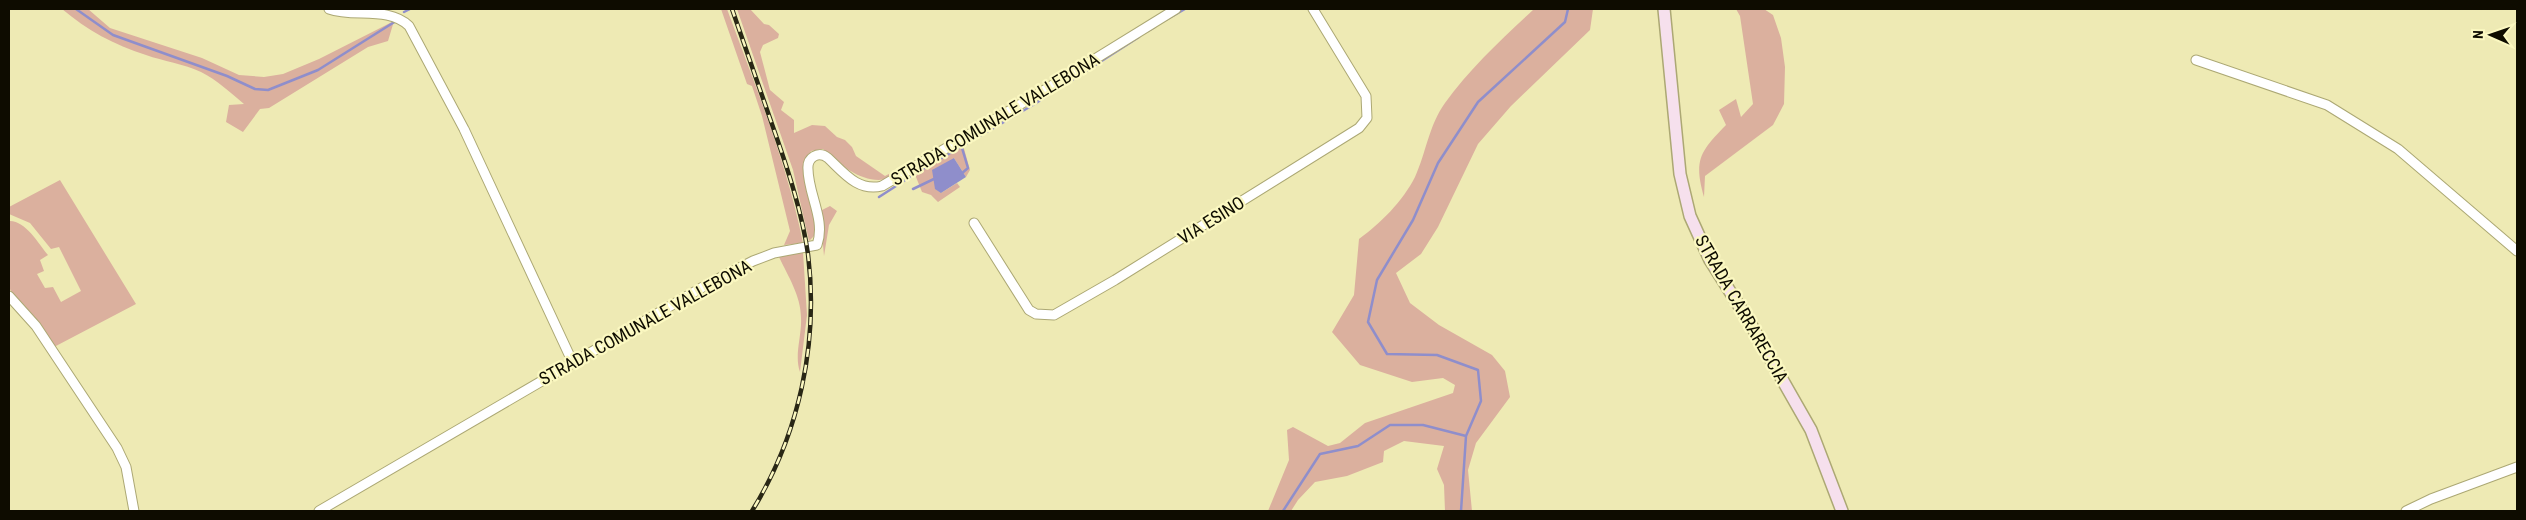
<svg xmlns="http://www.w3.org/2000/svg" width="2526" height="520" viewBox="0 0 2526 520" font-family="'Roboto Condensed',sans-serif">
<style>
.green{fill:#dbb09e}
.water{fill:#8f8ecb}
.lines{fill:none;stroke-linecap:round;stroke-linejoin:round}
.stream{stroke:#8f8ecb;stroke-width:2.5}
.minor-casing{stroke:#aca874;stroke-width:11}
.secondary-casing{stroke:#aca874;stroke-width:14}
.minor{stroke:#fff;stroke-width:9}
.secondary{stroke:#f6e0ed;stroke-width:11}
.rail-casing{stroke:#292715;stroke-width:4.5}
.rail{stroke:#fbf8c1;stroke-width:2.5;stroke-dasharray:8;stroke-linecap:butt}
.labels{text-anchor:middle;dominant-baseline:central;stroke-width:4.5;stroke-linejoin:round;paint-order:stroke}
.street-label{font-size:18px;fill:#0e0c00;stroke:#fbf8c1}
</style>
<rect width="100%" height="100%" fill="#eeeab4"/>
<path class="green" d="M62 9H88L110 28 202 58 239 75 264 77 283 74 319 59 394 21 388 41 368 47 269 108 260 109 243 132 226 122 229 105 244 104C231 93 217 80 201 72 184 64 163 61 146 55 114 45 87 30 62 9Z
M721 9H727C755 85 787 163 803 243L784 245 790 231 762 116 752 86 747 84Z
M737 9H750L764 24 769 25 779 34 778 38 763 45 760 52 770 90 784 102 781 110 794 120V133L812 125 825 126 837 137 845 140 852 147 856 156 885 176 914 161C883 197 850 175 823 149L811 151 803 165 816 225 814 236 809 241 793 170Z
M1534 9H1593L1590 30 1511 106 1478 144 1438 227 1421 254 1396 273 1410 303 1439 325 1492 355 1505 371 1510 397 1476 443 1468 470 1472 511H1445L1444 485 1437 469 1444 446 1404 441 1384 451 1383 462 1347 476 1315 482 1298 500 1291 511H1268L1289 460 1287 430 1293 427 1328 446 1340 443 1365 423 1453 393 1455 385 1443 378 1412 382 1360 365 1332 332 1354 295 1359 239C1380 224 1403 201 1415 177 1426 153 1429 125 1445 103 1470 68 1503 38 1534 9Z
M1736 9H1764L1773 15 1781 38 1785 67 1784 104 1773 125 1705 176 1704 197C1693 159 1701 151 1726 125L1719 110 1736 99 1741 117 1753 104 1740 16Z
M963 145 970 170 966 177 954 158 941 193 957 183 960 187 938 202 931 195 922 192 914 172Z
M60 180 136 304 54 347 9 288V221C25 220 38 243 48 255L40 260 44 271 37 274 45 288 53 287 61 302 81 291 59 247 51 249 30 223 9 214V207Z
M830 206 837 211 829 225 824 256 820 211Z
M803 252 807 315 800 372C794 355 802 336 801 318 801 296 788 276 779 257Z"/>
<path class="water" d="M954 158 966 177 941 193 935 189 932 170Z"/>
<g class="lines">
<path class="stream" d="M76 9 113 35 227 76 255 89 268 90 318 70 396 21
M404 12 410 9
M1164 21 1185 9
M1148 31 1155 27
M914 174 1033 105 1139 37
M961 174 968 168 962 148
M913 189 936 178
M879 197 910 177
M1283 511 1320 454 1358 446 1390 425H1423L1466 436 1481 401 1478 370 1437 355 1387 354 1368 322 1377 280 1413 220 1438 163 1478 102 1565 22 1568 9
M1461 511 1466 436"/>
<defs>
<path id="minor" d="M329 9C354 18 388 6 409 26L464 129 573 363
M2196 60 2327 105 2398 149 2517 251
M974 223 1029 310 1036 314 1054 315 1115 280 1359 128 1367 118 1366 96 1313 9
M9 296 36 326 117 448 126 467 134 511
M319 511 708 284 753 261 774 253 817 245C826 220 808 194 808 169 807 158 818 150 828 158 844 173 858 192 882 186L1048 88 1176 9
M2406 511 2431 499 2517 467"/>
<path id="secondary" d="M1664 9 1680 174 1690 216 1710 260 1750 323 1811 430 1842 511"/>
</defs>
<use href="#minor" class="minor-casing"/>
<use href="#secondary" class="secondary-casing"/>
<use href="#minor" class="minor"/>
<use href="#secondary" class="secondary"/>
<defs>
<path id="rail" d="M732 9C746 49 760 90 774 130 788 170 802 212 808 254 819 343 799 435 752 511"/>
</defs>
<use href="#rail" class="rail-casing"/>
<use href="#rail" class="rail"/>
</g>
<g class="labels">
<g class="street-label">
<text transform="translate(995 119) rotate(-31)">STRADA COMUNALE VALLEBONA</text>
<text transform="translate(1211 220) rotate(-32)">VIA ESINO</text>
<text transform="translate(1742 309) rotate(60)">STRADA CARRARECCIA</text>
<text transform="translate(645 322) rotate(-29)">STRADA COMUNALE VALLEBONA</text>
</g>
</g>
<rect width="2526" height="520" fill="none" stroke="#0e0c00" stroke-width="20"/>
<g transform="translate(2491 35) rotate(272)" stroke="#fbf8c1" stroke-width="4" paint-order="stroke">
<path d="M0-4L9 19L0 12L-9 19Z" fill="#0e0c00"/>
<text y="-8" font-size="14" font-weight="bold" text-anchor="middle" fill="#0e0c00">N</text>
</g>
</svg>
